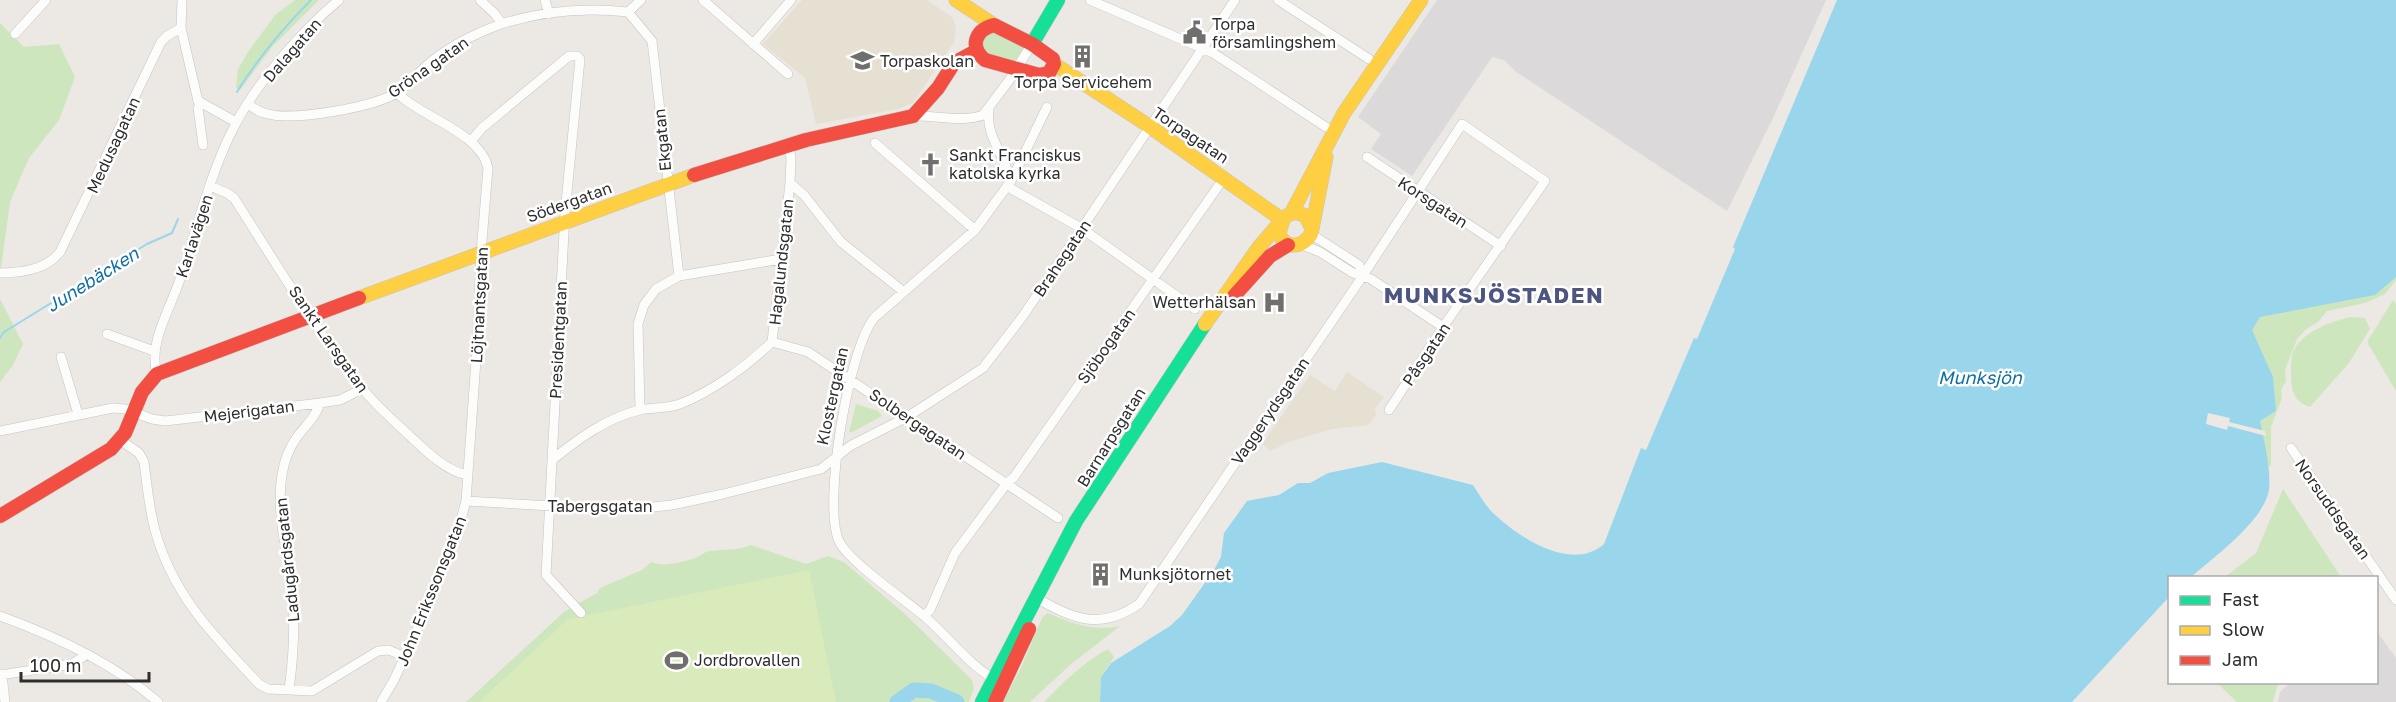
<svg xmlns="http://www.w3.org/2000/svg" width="2396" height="702" viewBox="0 0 2396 702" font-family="'Golos Text',sans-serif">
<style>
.industrial{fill:#dcd9db}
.education{fill:#e6e0d3}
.green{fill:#cee6be}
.pitch{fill:#d9eabb}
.water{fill:#99d6ec}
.pier{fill:#ece8e4}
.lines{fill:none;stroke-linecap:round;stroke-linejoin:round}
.stream{stroke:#99d6ec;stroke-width:2}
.river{stroke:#99d6ec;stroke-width:15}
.street-casing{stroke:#c5c4c5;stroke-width:10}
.fast-casing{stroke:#c5c4c5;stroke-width:15}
.slow-casing{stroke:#c5c4c5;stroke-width:15}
.jam-casing{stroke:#c5c4c5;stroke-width:15}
.street{stroke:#fcfcfb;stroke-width:9}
.fast{stroke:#16e098;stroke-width:14}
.slow{stroke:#ffcf43;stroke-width:14}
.jam{stroke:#f24e42;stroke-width:14}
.labels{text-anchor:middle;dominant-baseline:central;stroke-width:5;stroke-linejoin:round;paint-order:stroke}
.poi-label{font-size:16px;fill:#2e2e2e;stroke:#fff;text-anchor:start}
.street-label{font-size:16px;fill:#2e2e2e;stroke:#fff}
.water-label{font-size:18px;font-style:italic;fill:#0d6fa3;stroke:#fff}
.district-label{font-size:22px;font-weight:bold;letter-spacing:1.5px;fill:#4d5680;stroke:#fff}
</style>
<rect width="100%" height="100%" fill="#ece8e4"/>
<path class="industrial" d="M1437 0H1826L1774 116 1727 211 1515 71 1504 60 1492 57 1412 176 1371 149 1381 134 1358 117Z
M2377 632 2396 658V702H2278L2280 692 2290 683 2376 682Z"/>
<path class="education" d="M802 0H927L953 18 956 28 954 42 913 103 898 109 816 124 805 78 763 44Z
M1347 372 1384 397 1374 410 1377 413 1369 425 1332 429 1289 442 1271 451 1262 444 1310 375 1335 391Z"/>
<path class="green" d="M295 0H319L273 46 240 90 236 88 238 69 248 52 275 15Z
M0 23 24 47 59 44 75 77 59 120 29 158 10 202 0 276Z
M994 30 1024 47 1013 64 983 53 981 39 987 31Z
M2396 245V280L2385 294 2365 303 2327 311 2318 322 2305 330 2297 339 2285 370 2286 381 2281 390 2282 398 2271 427V466L2260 464 2208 327Z
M0 299 23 344 13 365 0 382Z
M2393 300 2396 304V391L2367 342Z
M2351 317 2365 318 2370 329 2349 363 2310 407C2295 401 2292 394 2291 378 2291 370 2290 357 2294 350 2304 331 2332 321 2351 317Z
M856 404 878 411 882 416 852 432H849Z
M2283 489 2341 577H2225L2256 553Z
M751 545 806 564 828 556 844 562 906 615 972 680 974 688 969 702H466L565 611 597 593 600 588 642 570 651 562C663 567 680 563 692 559 698 558 704 552 709 551 724 549 736 551 751 545Z
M1047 613C1072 623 1093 632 1120 626L1070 665 1030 702H1003L1021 668 1042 618Z
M1108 649 1114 657 1101 677 1100 702H1044C1064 682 1083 662 1108 649Z
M2217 683H2278L2273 702H2237Z"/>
<path class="pitch" d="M809 570 836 702H479L568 619Z"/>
<path class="water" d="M1837 0H2396V277L2375 295 2260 317 2252 330 2273 377 2276 411 2260 421C2264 442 2271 467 2269 489 2266 519 2213 558 2191 577L2170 578 2169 597 2072 702H1100L1101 677 1111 663 1170 626 1182 615 1214 570 1221 557 1224 533 1247 501 1279 495 1298 483H1310L1328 473 1382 462 1473 485C1479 494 1485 505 1492 512 1518 537 1571 573 1604 544L1641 448 1646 450 1694 338 1697 339 1735 249 1733 247Z"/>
<path class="pier" d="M2208 413 2230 418 2229 422 2265 431 2266 436 2228 426 2227 430 2206 424Z"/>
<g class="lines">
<path class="stream" d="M237 92C258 58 283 28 311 0
M0 338 4 332 147 244 172 233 178 219"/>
<path class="river" d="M897 702 914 690 931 691 957 702"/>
<defs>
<path id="street" d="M182 0 181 28 198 101 236 122
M480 0 495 14 502 24
M545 0 549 14
M703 0 788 74
M1090 0 1213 53 1326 127
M1278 0 1369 59
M628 12 652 41 679 276
M15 34 46 0
M753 44 791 0
M201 103 198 108 203 145
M248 104C255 109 260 113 268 114 294 121 376 107 398 92 408 85 416 75 425 67 446 48 474 34 501 24 542 11 585 7 628 12L641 0
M989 110C985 135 1005 156 1011 181
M913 116C936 115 961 123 983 115L1010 79 1032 44
M471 141 482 128 569 56H577L580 59 565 213 546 575 581 613
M875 143 975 230
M1367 157 1501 246
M790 183 804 195 841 242 904 292
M210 186 227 193 234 198C275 262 315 329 362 388 376 406 394 421 411 437 427 452 444 469 466 475
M1008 187 1081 228 1195 309
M1311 234 1359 265 1363 275
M1302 245 1320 252 1353 273 1371 279 1443 327
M0 273C21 273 47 269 60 252L161 42 167 36 181 28
M107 334 154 351
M772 342 808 352 1058 518
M61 357 78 414
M157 374C148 344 169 311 179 282 197 231 209 175 234 127 255 85 302 30 339 0
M640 410 638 324 644 305 656 289 679 276 781 259
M0 431 113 408 125 409 152 419 165 421 320 403 340 400 362 389
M120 440 139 453 144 462C147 485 149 508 155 530 173 596 214 636 259 684L268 689 312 691 378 651 389 650 405 657
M2291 448 2396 600
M552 460C578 439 606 418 640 410 653 407 667 409 680 404 713 391 747 366 772 342L790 183 791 159 789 145
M466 501 603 509H635L672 505 723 494 821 469 850 446 907 417 983 368 1023 316 1235 0
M1036 598C1074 619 1100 631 1139 604L1358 283 1462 124 1545 181 1443 327 1389 410
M0 616C55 636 113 663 158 702
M924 616 930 610 955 553 1007 483 1014 477 1224 178
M2 674 5 702
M0 675 72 664 86 655
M999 682C969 666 950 638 924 616 904 599 849 562 839 541 822 505 849 346 875 317L975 230 1011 181 1047 107
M289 690C294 653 296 618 291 580 286 545 276 511 282 475 284 462 289 448 297 437 305 426 316 417 320 403
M381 702 394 680 416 632 457 534 466 501 477 346 481 253 488 168C481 133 421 117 397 93"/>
<path id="fast" d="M1032 44 1058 0
M982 702 1076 521 1205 324"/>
<path id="slow" d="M956 0 994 25
M1054 64 1149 126 1281 219
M1292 212 1344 113 1421 0
M1312 229 1306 216 1295 212 1284 217 1279 233C1285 250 1302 248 1311 234L1326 157
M359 298 694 175
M1205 324 1259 247 1278 225"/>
<path id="jam" d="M994 25 1032 44 1053 59 1054 64 1049 73 1039 75 985 60C969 47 975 30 994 25Z
M694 175 806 140 913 116 938 88 954 63 976 51
M1234 296 1270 256 1288 245
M0 516 111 449 125 433 142 392 157 374 359 298
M995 702 1029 629"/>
</defs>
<use href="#street" class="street-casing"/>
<use href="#fast" class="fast-casing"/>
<use href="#slow" class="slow-casing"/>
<use href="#jam" class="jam-casing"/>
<use href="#street" class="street"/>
<use href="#fast" class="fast"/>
<use href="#slow" class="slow"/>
<use href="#jam" class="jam"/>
</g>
<defs>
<symbol id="civic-bare" viewBox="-9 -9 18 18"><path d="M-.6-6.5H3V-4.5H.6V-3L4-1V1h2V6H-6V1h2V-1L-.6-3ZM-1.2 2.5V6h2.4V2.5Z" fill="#706f6e" stroke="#fff" stroke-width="2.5" paint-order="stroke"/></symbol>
<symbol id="building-bare" viewBox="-9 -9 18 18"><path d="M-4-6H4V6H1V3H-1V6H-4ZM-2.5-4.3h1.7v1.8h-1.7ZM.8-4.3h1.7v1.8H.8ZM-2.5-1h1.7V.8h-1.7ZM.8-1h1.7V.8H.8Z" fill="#706f6e" stroke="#fff" stroke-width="2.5" paint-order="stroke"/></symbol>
<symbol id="school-bare" viewBox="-9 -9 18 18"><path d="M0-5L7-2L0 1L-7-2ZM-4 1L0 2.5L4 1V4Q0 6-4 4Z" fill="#706f6e" stroke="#fff" stroke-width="2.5" paint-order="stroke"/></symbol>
<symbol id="church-bare" viewBox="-9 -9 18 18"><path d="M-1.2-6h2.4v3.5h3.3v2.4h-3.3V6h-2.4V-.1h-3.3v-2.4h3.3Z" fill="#706f6e" stroke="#fff" stroke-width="2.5" paint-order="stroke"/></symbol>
<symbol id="hospital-bare" viewBox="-9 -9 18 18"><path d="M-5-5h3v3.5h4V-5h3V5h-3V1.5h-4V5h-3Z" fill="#706f6e" stroke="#fff" stroke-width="2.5" paint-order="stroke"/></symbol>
<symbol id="stadium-bare" viewBox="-9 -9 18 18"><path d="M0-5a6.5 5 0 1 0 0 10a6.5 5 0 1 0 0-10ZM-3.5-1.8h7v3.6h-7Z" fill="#706f6e" stroke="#fff" stroke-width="2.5" paint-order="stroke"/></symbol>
</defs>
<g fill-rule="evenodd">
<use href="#civic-bare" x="1178" y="16" width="33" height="33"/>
<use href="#building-bare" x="1066" y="40" width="33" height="33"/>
<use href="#school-bare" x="846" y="44" width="33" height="33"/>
<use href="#church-bare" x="914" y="148" width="33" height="33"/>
<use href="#hospital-bare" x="1258" y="286" width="33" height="33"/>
<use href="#building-bare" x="1084" y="558" width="33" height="33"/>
<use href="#stadium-bare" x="660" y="644" width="33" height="33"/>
</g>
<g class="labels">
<g class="poi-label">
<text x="1212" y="24">Torpa<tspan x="1212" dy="18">församlingshem</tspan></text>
<text x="880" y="61">Torpaskolan</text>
<text x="1083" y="82" text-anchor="middle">Torpa Servicehem</text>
<text x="949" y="155">Sankt Franciskus<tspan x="949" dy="18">katolska kyrka</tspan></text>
<text x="1256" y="302" text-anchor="end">Wetterhälsan</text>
<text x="1119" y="574">Munksjötornet</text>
<text x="694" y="660">Jordbrovallen</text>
</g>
<g class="street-label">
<text transform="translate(292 50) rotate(-49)">Dalagatan</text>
<text transform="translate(428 67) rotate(-35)">Gröna gatan</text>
<text transform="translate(1191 135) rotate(34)">Torpagatan</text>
<text transform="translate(662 140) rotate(-96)">Ekgatan</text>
<text transform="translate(113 145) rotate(-65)">Medusagatan</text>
<text transform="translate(569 202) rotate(-20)">Södergatan</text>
<text transform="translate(1433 202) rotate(33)">Korsgatan</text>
<text transform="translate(194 236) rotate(-72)">Karlavägen</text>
<text transform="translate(1062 258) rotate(-56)">Brahegatan</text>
<text transform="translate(781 262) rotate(-84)">Hagalundsgatan</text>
<text transform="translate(479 305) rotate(-87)">Löjtnantsgatan</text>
<text transform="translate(329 339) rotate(55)">Sankt Larsgatan</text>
<text transform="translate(558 340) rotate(-87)">Presidentgatan</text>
<text transform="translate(1106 346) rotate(-55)">Sjöbogatan</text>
<text transform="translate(1426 354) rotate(-56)">Påsgatan</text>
<text transform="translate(832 396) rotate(-78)">Klostergatan</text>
<text transform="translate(249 411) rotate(-7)">Mejerigatan</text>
<text transform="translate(1270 411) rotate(-56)">Vaggerydsgatan</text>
<text transform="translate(918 424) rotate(34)">Solbergagatan</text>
<text transform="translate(1111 437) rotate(-58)">Barnarpsgatan</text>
<text x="600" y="506">Tabergsgatan</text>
<text transform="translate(2333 509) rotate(55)">Norsuddsgatan</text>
<text transform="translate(287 560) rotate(-96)">Ladugårdsgatan</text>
<text transform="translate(431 591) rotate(-68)">John Erikssonsgatan</text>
</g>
<g class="water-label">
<text transform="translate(92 279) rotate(-32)">Junebäcken</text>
<text x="1980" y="377">Munksjön</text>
</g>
<g class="district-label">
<text x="1494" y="294">MUNKSJÖSTADEN</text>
</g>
</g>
<rect x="2168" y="576" width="210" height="108" fill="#ffffff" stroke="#ababab" stroke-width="1.5"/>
<rect x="2180" y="596" width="30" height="9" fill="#16e098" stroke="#ababab" stroke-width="1.5"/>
<text x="2222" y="606" font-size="18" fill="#2e2e2e">Fast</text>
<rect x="2180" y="626" width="30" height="9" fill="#ffcf43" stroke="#ababab" stroke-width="1.5"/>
<text x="2222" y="636" font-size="18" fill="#2e2e2e">Slow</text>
<rect x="2180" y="656" width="30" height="9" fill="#f24e42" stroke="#ababab" stroke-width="1.5"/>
<text x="2222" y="666" font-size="18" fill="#2e2e2e">Jam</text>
<path d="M21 672v9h128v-9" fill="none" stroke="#2e2e2e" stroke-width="3"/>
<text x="30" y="672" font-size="18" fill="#2e2e2e" stroke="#ffffff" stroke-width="4.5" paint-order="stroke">100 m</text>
</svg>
